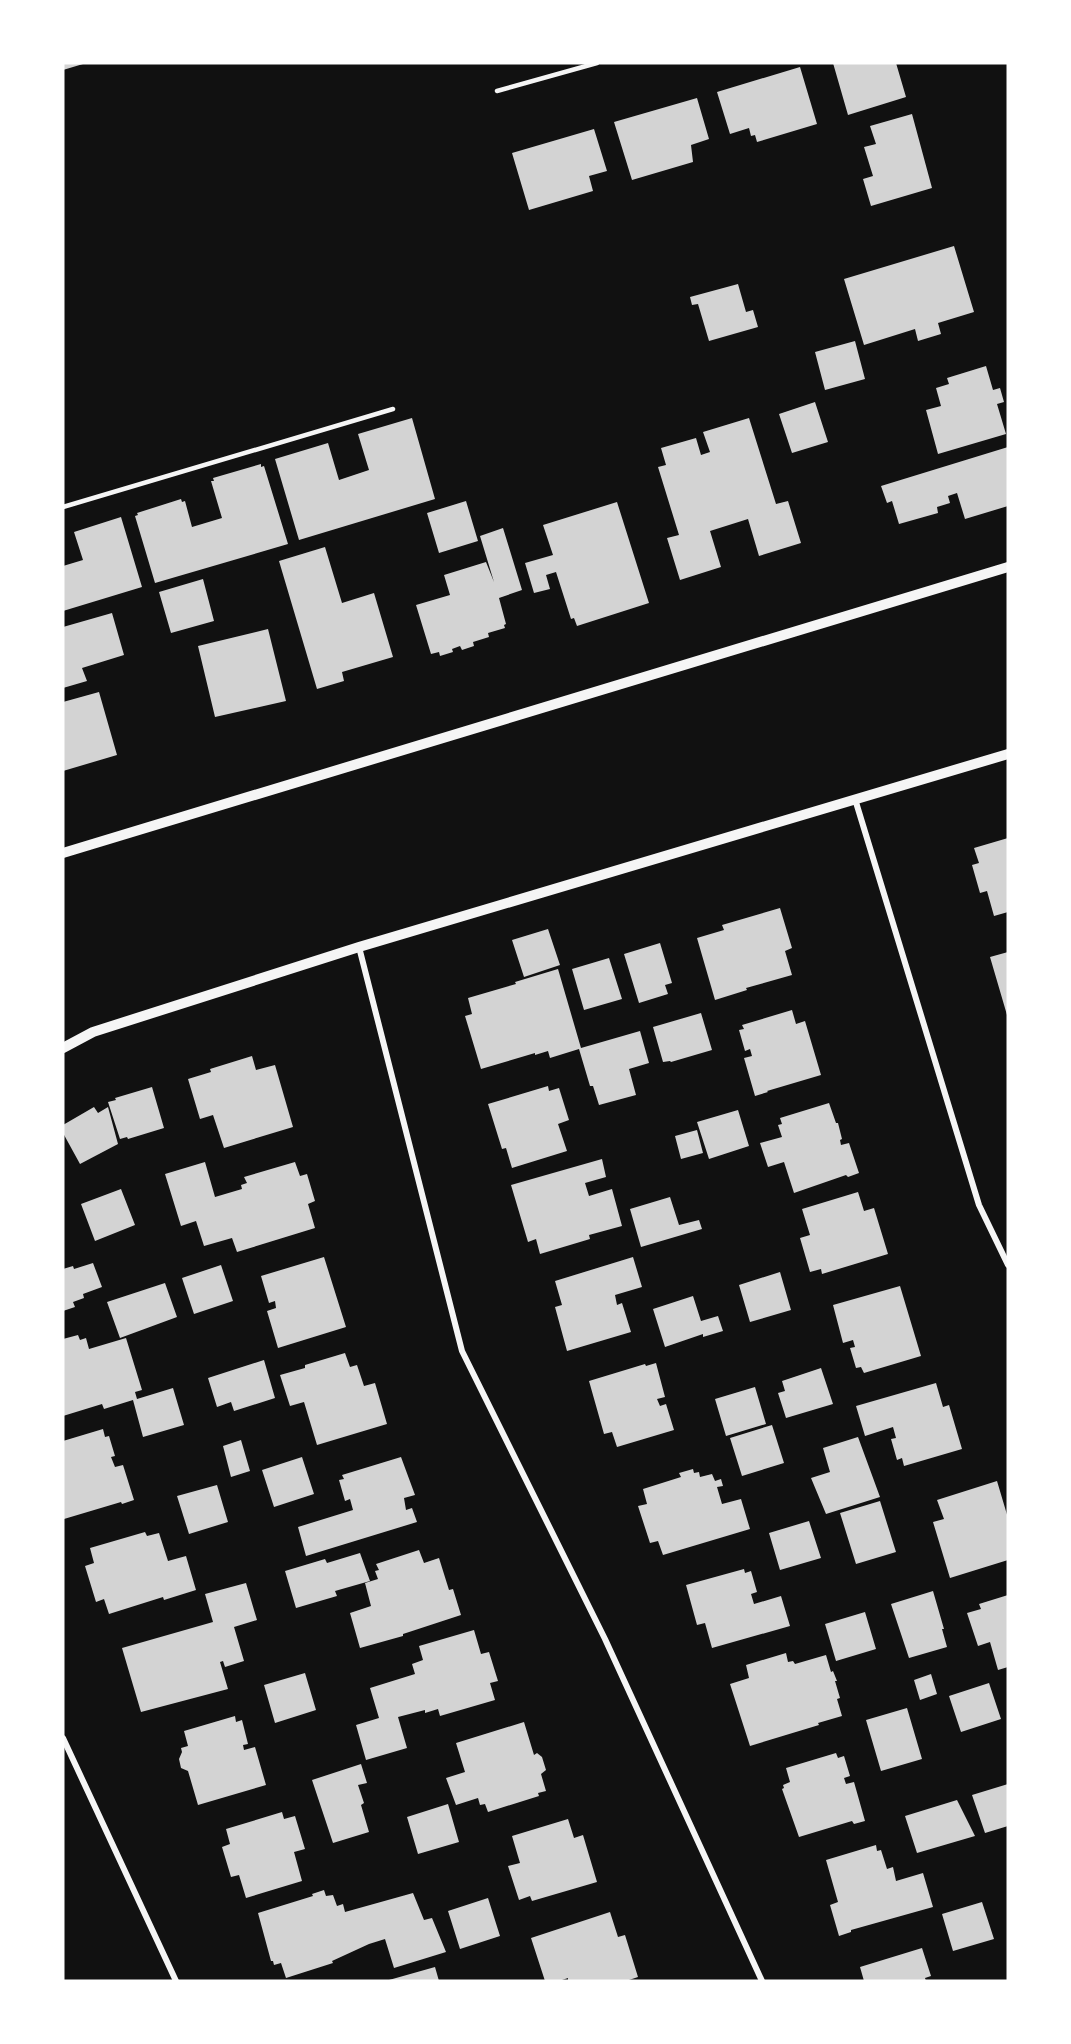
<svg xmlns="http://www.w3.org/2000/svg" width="1071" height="2044" viewBox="0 0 1071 2044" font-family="Cabin,sans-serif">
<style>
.building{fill:#d3d3d3}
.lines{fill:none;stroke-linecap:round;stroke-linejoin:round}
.service{stroke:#f5f5f5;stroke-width:4.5}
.minor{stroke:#f5f5f5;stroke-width:6}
.tertiary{stroke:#f5f5f5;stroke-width:10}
</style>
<rect width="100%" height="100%" fill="#111"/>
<path class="building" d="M63 63H83V64L63 70Z
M833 63H896L906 97 848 115Z
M800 67 817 124 757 142 755 135 751 136 749 128 730 134 717 92Z
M697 98 709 139 691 145 693 162 632 180 614 122Z
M912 114 932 188 871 206 863 179 873 176 864 147 876 144 870 126Z
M594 129 607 171 589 176 593 191 529 210 512 153Z
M954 246 974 312 938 323 941 334 918 341 915 329 864 345 844 279Z
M738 284 746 312 753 310 758 327 709 341 698 304 692 305 690 297Z
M855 341 865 379 825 390 815 352Z
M986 366 993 390 1000 388 1004 402 997 404 1006 434 938 454 926 410 941 406 936 388 949 384 947 378Z
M815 402 828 442 792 453 779 414Z
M412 418 435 499 299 540 275 459 328 443 339 480 369 470 358 434Z
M749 418 776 504 788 501 801 543 759 556 748 519 710 531 721 567 680 580 667 538 679 535 658 467 666 465 661 448 696 438 701 455 710 452 703 432Z
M1008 447V506L965 519 957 493 948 496 950 503 937 507 938 513 899 524 892 501 887 503 881 486Z
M261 464V467L264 466 288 544 155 583 135 516 138 515 137 513 181 499 182 502 185 501 192 527 222 518 211 481H214L213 478Z
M466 501 478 541 439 553 427 513Z
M617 502 649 603 577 626 574 618 571 619 556 572 546 575 550 589 534 593 525 563 553 555 543 525Z
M121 517 142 587 63 611V566L83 560 74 532Z
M503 528 522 590 499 598 506 624 504 625 505 628 488 633 489 637 473 642 474 646 462 650 460 646 452 649 453 652 440 656 439 652 431 654 416 605 450 595 444 575 486 562 494 582 480 536Z
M325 547 342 603 374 593 393 657 342 672 344 681 317 689 279 561Z
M203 579 214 621 171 633 159 592Z
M112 613 124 655 82 668 87 681 63 688V627Z
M268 629 286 701 215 717 198 646Z
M99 692 117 755 63 771V702Z
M1008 838V912L994 916 987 891 980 893 972 865 979 863 974 848Z
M780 908 792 948 785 951 792 975 746 988 747 990 715 1000 697 938 724 930 722 925Z
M548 929 560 965 524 977 512 940Z
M660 943 672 983 665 985 668 994 639 1003 624 954Z
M1008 952V1015H1007L990 957Z
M609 958 622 999 584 1010 572 969Z
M558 969 581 1048 640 1031 649 1063 629 1069 636 1095 599 1105 593 1086H590L579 1049 550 1058 548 1051 535 1055V1053L481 1069 465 1016 472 1014 468 998 516 984 515 982Z
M792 1010 796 1024 805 1021 821 1075 767 1091 768 1092 755 1096 744 1058 752 1056 750 1049 745 1051 739 1030 744 1029 742 1025Z
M701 1013 712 1050 671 1062 670 1061 663 1062 653 1027Z
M252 1056 256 1070 275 1065 293 1127 224 1148 213 1115 200 1119 188 1079 211 1072 210 1069Z
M548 1086 549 1091 559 1088 569 1120 558 1124 567 1151 512 1168 506 1148 502 1149 488 1104Z
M152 1087 164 1128 128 1139 127 1137 120 1139 108 1102 116 1100 115 1098Z
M829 1103 836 1123H838L842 1139 840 1140 841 1145 849 1143 859 1173 848 1177 846 1175 794 1193 784 1162 768 1167 760 1143 782 1137 778 1125 782 1124 780 1118Z
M94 1107 98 1113 108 1107 118 1144 80 1164 63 1133V1125Z
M738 1110 749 1146 709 1159 697 1122Z
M697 1130 703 1153 681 1159 675 1136Z
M602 1159 606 1177 585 1183 589 1196 612 1189 622 1226 589 1235 590 1239 540 1254 536 1239 528 1242 511 1185Z
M205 1162 215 1197 242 1189 241 1185 247 1183 244 1177 295 1162 300 1176 307 1174 315 1201 308 1204 315 1228 237 1252 232 1238 204 1246 196 1221 181 1226 165 1174Z
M121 1189 135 1225 95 1241 81 1204Z
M858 1192 864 1211 874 1208 888 1254 822 1274 821 1269 810 1272 800 1238 810 1235 802 1209Z
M670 1197 679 1225 699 1220 702 1229 641 1247 630 1209Z
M324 1257 346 1327 278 1348 267 1311 276 1308 275 1301 269 1303 261 1276Z
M633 1257 642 1287 615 1295 617 1305 622 1303 631 1332 567 1351 555 1307 562 1305 555 1281Z
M93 1263 102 1287 83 1294 84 1298 73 1302 75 1307 63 1311V1269L73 1266 74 1269Z
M221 1265 233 1301 194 1314 182 1278Z
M780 1272 791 1310 750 1322 739 1285Z
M165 1283 177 1317 120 1338 107 1302Z
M900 1286 921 1356 864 1373 861 1367 856 1368 850 1348 855 1347 853 1340 843 1343 833 1305Z
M693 1296 701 1321 718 1316 723 1331 703 1337V1334L665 1347 653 1309Z
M78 1335 80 1340 86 1338 89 1349 126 1338 142 1390 135 1392 137 1399 173 1388 184 1425 143 1437 133 1400 104 1409 102 1404 63 1416V1339Z
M345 1353 350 1367 357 1365 364 1386 375 1383 387 1424 317 1445 304 1402 290 1406 280 1375 305 1368V1365Z
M264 1360 275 1398 234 1411 231 1402 217 1407 208 1378Z
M656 1363 665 1397 657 1399 660 1406 666 1404 674 1430 617 1447 612 1432 604 1434 589 1381 645 1364 646 1366Z
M821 1368 833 1404 786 1418 778 1393 785 1391 782 1381Z
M936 1383 943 1407 949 1405 962 1449 904 1466 902 1458 897 1460 891 1439 896 1438 893 1427 865 1436 856 1406Z
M755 1387 766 1424 726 1436 715 1399Z
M772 1425 784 1463 742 1476 730 1438Z
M103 1429 105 1437 109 1436 115 1456 111 1457 115 1467 123 1465 134 1500 122 1504 121 1502 64 1519 63 1441Z
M858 1437 880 1497 826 1514 811 1478 830 1472 823 1448Z
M241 1440 250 1471 231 1477 223 1446Z
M302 1457 314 1494 274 1507 262 1470Z
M401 1457 415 1495 404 1498 406 1510 412 1508 417 1522 306 1556 298 1527 353 1510 350 1499 345 1501 339 1480 344 1479 342 1475Z
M693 1469 694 1473 699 1472 700 1477 712 1474 715 1481 721 1479 723 1486 717 1487 722 1504 741 1499 750 1529 663 1555 658 1541 650 1543 638 1506 647 1504 643 1489 681 1477 679 1473Z
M997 1481 1008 1518V1560L950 1578 933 1522 944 1519 937 1500Z
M217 1485 228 1522 189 1534 177 1496Z
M880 1501 896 1552 856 1564 840 1513Z
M809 1521 821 1558 780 1570 769 1533Z
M145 1532 147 1536 159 1533 168 1561 186 1556 196 1590 164 1600 163 1597 109 1614 104 1599 96 1602 85 1566 94 1563 90 1548Z
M419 1550 424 1563 439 1558 449 1590 453 1589 461 1615 403 1634V1636L360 1648 350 1613 371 1606 365 1583 378 1579 375 1571 379 1570 376 1564Z
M360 1553 370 1581 335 1591 337 1596 296 1608 285 1571 325 1559 327 1563Z
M744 1569 745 1573 751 1571 757 1592 751 1594 754 1604 781 1596 790 1626 712 1648 705 1623 697 1625 686 1585Z
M246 1583 257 1620 234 1627 244 1661 225 1667 223 1661 220 1662 228 1689 141 1712 122 1648 213 1622 205 1594Z
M933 1591 944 1629H942L947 1647 909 1658 891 1604Z
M1008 1595V1667L998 1670 990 1642 978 1646 967 1613 981 1609 979 1604Z
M865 1612 876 1649 836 1661 825 1624Z
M474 1630 481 1654 489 1652 498 1681 490 1683 495 1700 440 1716 438 1709 425 1713V1710L398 1717 407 1748 366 1760 356 1725 379 1718 370 1688 415 1674 412 1664 423 1660 419 1646Z
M786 1653 788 1662 793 1661 795 1664 826 1655 831 1672 833 1671 837 1681H835L840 1698 837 1699 842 1716 818 1723 819 1725 750 1746 730 1684 749 1678 746 1665Z
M305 1673 316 1710 275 1723 264 1685Z
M931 1674 937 1694 920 1700 914 1680Z
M989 1683 1001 1719 961 1732 949 1696Z
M907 1708 922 1759 881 1771 866 1720Z
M235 1716 236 1722 242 1720 248 1744 243 1745 244 1750 255 1747 266 1785 198 1805 188 1771 181 1768 179 1759 182 1752 181 1748 188 1746 184 1731Z
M524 1722 534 1755 537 1753 542 1757 546 1770 541 1774 546 1791 538 1793 539 1796 488 1812 485 1804 480 1805 478 1798 456 1805 446 1778 465 1772 456 1743Z
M836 1753 838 1758 844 1756 850 1776 844 1778 846 1784 854 1782 865 1821 854 1824 852 1821 799 1837 782 1789 784 1788 783 1785 790 1782 786 1768Z
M361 1764 367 1783 358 1785 364 1803 361 1805 369 1832 333 1843 312 1780Z
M1008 1784V1826L985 1833 972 1795Z
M957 1800 975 1836 917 1853 905 1816Z
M448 1804 459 1842 418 1854 407 1817Z
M282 1812 284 1819 295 1816 305 1849 294 1852 302 1881 246 1898 239 1875 231 1877 222 1847 230 1844 226 1829Z
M568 1819 574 1838 583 1835 597 1882 532 1901 530 1896 519 1900 508 1866 520 1863 512 1836Z
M876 1845 877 1851 881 1850 887 1869 893 1867 896 1881 923 1873 933 1907 851 1930V1932L839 1936 830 1905 838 1902 826 1860Z
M324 1890 326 1896 333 1895 337 1906 343 1904 345 1912 413 1893 424 1920 432 1918 446 1952 394 1968 385 1939 369 1944 332 1961 333 1963 286 1978 281 1963 274 1965 273 1961H271L258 1913 313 1896 312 1894Z
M488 1898 500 1936 460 1949 448 1911Z
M982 1902 994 1939 953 1951 942 1914Z
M610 1912 618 1937 625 1935 638 1977 626 1981H568V1978L559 1981H545L531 1938Z
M922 1948 931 1976 925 1978 926 1981H864L860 1967Z
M435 1967 439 1981H389V1980Z"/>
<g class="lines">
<path class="service" d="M497 91 597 63
M63 507 393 409"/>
<path class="minor" d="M855 799 979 1205 1008 1265
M359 947 462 1351 605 1639 762 1981
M63 1738 176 1981"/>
<path class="tertiary" d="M63 853 1008 567
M63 1048 93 1032 359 947 1008 754"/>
</g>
<rect width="1071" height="2044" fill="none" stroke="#ffffff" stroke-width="129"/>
</svg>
